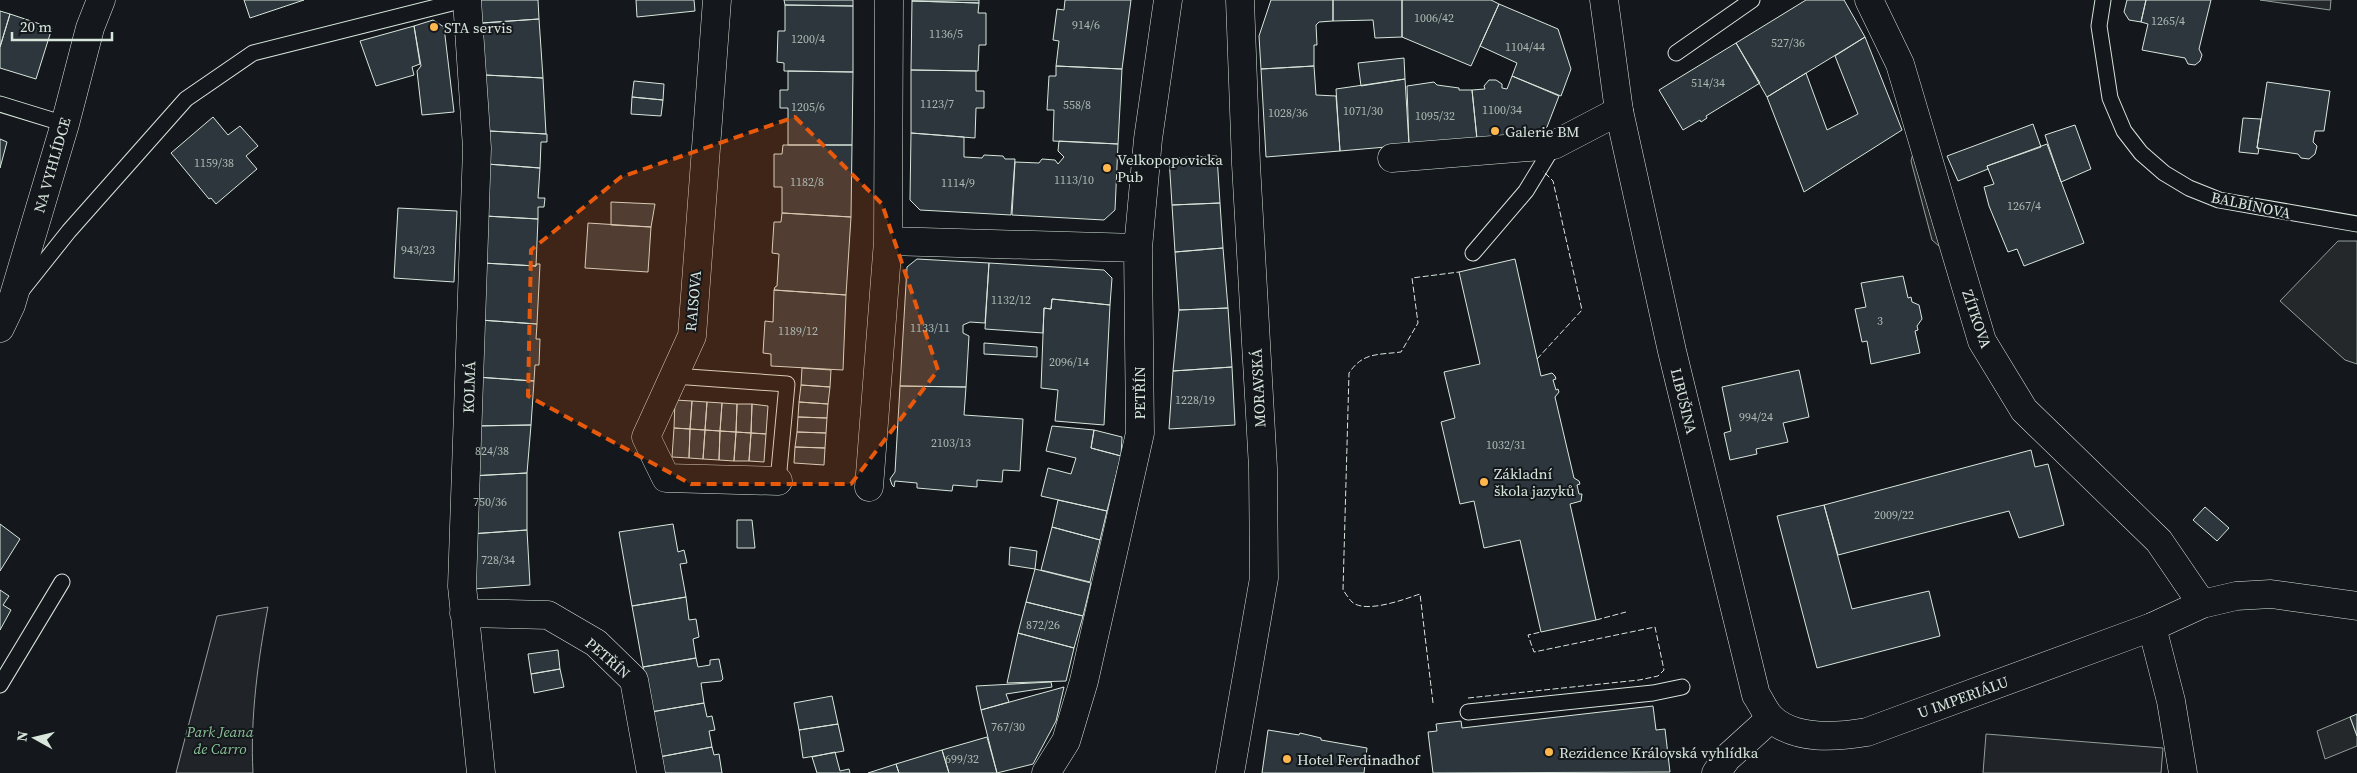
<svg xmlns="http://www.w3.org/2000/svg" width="2357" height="773" viewBox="0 0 2357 773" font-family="'Source Serif 4',serif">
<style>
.green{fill:#202428;stroke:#939e99}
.parking{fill:#24282b;stroke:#939e99}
.building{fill:#2c363c;stroke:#d8e6dc}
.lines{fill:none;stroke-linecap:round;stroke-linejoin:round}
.service-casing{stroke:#d8e6dc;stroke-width:17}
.minor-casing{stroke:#d8e6dc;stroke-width:29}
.tertiary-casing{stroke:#d8e6dc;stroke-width:29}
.service{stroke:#14181c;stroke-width:15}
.minor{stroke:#14181c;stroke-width:28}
.tertiary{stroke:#14181c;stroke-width:28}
.fence{stroke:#d8e6dc;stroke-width:1;stroke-dasharray:6 2.5;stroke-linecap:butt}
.marked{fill:#e8590c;fill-opacity:0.2;stroke:#e8590c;stroke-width:4;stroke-dasharray:10 6;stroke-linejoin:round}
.poi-dot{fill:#ffb74d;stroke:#14181c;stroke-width:2}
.labels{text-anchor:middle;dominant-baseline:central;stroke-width:4;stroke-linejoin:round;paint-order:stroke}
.number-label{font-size:12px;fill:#adbab4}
.poi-label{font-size:15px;fill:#d8e6dc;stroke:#14181c;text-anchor:start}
.street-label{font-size:15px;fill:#d8e6dc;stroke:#14181c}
.park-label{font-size:15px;font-style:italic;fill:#8ac095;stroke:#14181c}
</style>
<rect width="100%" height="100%" fill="#14181c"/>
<path class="green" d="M268 607C258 660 250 718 253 773H176L217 616Z
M1986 734 2163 748 2161 773H1983Z"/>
<path class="parking" d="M2260 0H2331L2330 10Z
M1917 138 1948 254 1932 240 1911 161Z
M2338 241H2357V364L2345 360 2280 301Z
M2350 717 2357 736V746L2325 759 2317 731Z"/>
<path class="building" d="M244 0H304L250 18Z
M480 0H538L539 19 482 23Z
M636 0H694L695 11 637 17Z
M784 0H853V6L785 5Z
M912 0H979V3L912 1Z
M1065 0H1131L1122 69 1056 66 1059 41 1053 40 1057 9 1064 10Z
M1271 0H1333V21L1319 22 1316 25 1317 45H1314V66L1261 69 1259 36Z
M1333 0H1402V37L1375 38 1373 20 1333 21Z
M1402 0H1491L1499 4 1471 66 1402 37Z
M1806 0H1844L1865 37 1767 97 1736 43Z
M2127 0H2146L2141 22 2129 20 2124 12Z
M2146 0H2211L2199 49 2202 55 2200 61 2195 65 2188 64 2185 58 2142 50 2148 24 2141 22Z
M912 1 979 3 978 13H986V45H979L978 71 911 70Z
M1499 4 1558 29 1571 69 1561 96 1512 76 1517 63 1480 46Z
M785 5 853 6V72L784 71V63L777 62 778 31H785Z
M0 11 10 14 0 47Z
M10 14 52 28 36 79 0 68V47Z
M539 19 543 78 485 75 482 23Z
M433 20 444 27 454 112 422 115 417 71 421 66 414 26Z
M414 26 420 64 412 67 414 75 376 86 360 41Z
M1865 37 1902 130 1804 192 1767 97 1806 73 1827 130 1858 114 1835 56Z
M1736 43 1760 83 1706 116 1707 118 1701 122 1700 120 1683 130 1659 90Z
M1404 58 1405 79 1361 86 1358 63Z
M1056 66 1122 69 1118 144 1053 141 1054 110H1047L1049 76H1056Z
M1314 66 1316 95 1336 96 1340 151 1266 157 1261 69Z
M911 70 976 71V91H984V108H976L975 138 911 133Z
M788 71 853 72 852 145H788V108H780V90H788Z
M485 75 543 78 546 134 489 131Z
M1512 76 1559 96 1547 127 1537 134 1477 139 1472 90 1485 89 1484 86 1489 80H1496L1502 84V88L1507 89Z
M1405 79 1409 145 1340 151 1336 89Z
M634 81 664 84 663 100 632 97Z
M1434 82 1437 85 1459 88V90H1472L1477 139 1409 145 1407 86Z
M2267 82 2330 91 2324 131H2315L2313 142 2317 146 2315 154 2309 159 2301 158 2298 154 2257 148Z
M632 97 663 100 661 116 631 114Z
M213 117 228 135 240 126 258 146 246 156 257 169 216 204 211 198 209 199 171 153Z
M2243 118 2261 119 2257 148H2259L2258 154 2239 152Z
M2033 124 2041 147 1987 166 1988 169 1958 181 1947 156Z
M2075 125 2091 169 2061 182 2045 135Z
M489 131 547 134V142H541L540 168 487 164Z
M911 133 964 137V157L982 158 984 155 1003 156 1005 159H1015L1011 215 920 210 910 200Z
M0 139 7 142 0 168Z
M1059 141 1118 144 1115 210 1104 220 1012 215 1015 162 1039 163 1042 159 1055 160 1058 164 1064 157 1058 151Z
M2047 144 2084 243 2024 266 2017 249 2008 252 1989 206 1984 187 1994 184 1987 166Z
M783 145H852L851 217 782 213V187H774V154H782Z
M1217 156 1220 203 1172 205 1169 158Z
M487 164 540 168 538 198H545L544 207H538V219L485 216Z
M611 202 655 204 651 227 611 225Z
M1220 203 1223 248 1175 252 1172 205Z
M398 208 457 211 454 282 394 278Z
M782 213 851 217 846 295 774 290 775 287 777 286 779 254 772 253 774 222H781Z
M485 216 538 219 536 266 483 263Z
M588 223 651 227 648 272 585 268Z
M1223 248 1228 308 1179 310 1175 252Z
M917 259 989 263 985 323 970 322 963 325V333L969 336 966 387 900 386 907 267Z
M1515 259 1541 376 1552 373 1555 376 1556 379 1553 380 1556 390 1558 389 1559 392 1555 397 1574 478 1579 481 1580 484 1577 485 1579 494H1582L1581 501 1570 504 1596 620 1541 632 1520 540 1484 548 1474 501 1460 504 1441 422 1455 418 1444 372 1480 364 1459 272Z
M483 263 536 266V264H540L537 324 480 320Z
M989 263 1104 270 1112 278 1110 305 1052 299 1051 309 1044 308 1043 333 985 329Z
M1903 276 1908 298 1911 297 1912 302 1919 305 1922 319 1917 326 1918 330 1915 331 1920 353 1871 364 1867 341 1862 342 1855 309 1866 307 1861 283Z
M774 290 846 295 843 370 771 366V354L763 353 765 321 773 322Z
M1052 299 1110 305 1104 425 1055 421 1058 390 1041 388 1044 308 1051 309Z
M1228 308 1232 367 1173 371 1179 310Z
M480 320 537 324 536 339H540L539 365H535L534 381 476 377Z
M984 343 1037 347V357L984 354Z
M1232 367 1235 425 1169 429 1173 371Z
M802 368 831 370 830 387 801 385Z
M1799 370 1809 417 1783 423 1788 442 1756 449 1757 454 1730 460 1724 433 1731 431 1722 387Z
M476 377 534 381 531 425 473 426Z
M801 385 830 387 828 404 799 402Z
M900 386 966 387 964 415 1023 419 1020 471 1003 470 1002 482 977 480V487L953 485 952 491 917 488V483L895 481 894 487 892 485 890 479 895 472Z
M675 400 692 401 690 429 674 428Z
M692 401 707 402 705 430 690 429Z
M707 402 722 403 720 431 705 430Z
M799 402 828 404 827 418 798 417Z
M722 403 737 404 736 432 720 431Z
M737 404H752L751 433 736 432Z
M752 404 768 406 766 434 751 433Z
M798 417 827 418 826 433 797 432Z
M531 425 527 473 470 476 473 426Z
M1052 426 1094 430 1091 448 1121 456 1107 511 1041 496 1048 468 1071 474 1076 458 1046 451Z
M674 428 690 429 689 458 672 457Z
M690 429 705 430 703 459 689 458Z
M705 430 720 431 719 460 703 459Z
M1094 430 1122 437 1121 456 1091 448Z
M720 431 736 432 734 461 719 460Z
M736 432 751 433 749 461H734Z
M797 432 826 433 825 448 795 447Z
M751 433 766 434 764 462 749 461Z
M795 447 825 448 824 465 794 463Z
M2031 450 2035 467 2048 464 2064 525 2019 538 2009 511 1838 555 1824 505Z
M527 473V530L470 534V476Z
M1058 500 1107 511 1100 540 1052 527Z
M1824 505 1852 609 1929 591 1940 636 1817 668 1777 516Z
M2205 507 2229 528 2217 541 2193 520Z
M737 520H752L755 548H737Z
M0 524 20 539 0 571Z
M673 524 678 552 684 550 687 563 680 564 686 597 632 606 619 532Z
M1052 527 1100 540 1090 582 1041 570Z
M527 530 530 585 473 589 470 534Z
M1010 547 1037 551 1035 569 1009 565Z
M1035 569 1091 583 1083 616 1026 602Z
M0 590 9 596 3 605 11 610 0 630Z
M686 597 689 620 696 619 699 637 693 639 696 658 643 667 632 606Z
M1026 602 1083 616 1074 648 1018 633Z
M1018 633 1074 648 1066 681 1007 683Z
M558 650 560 669 531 674 528 654Z
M696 658 698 667 710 665V660L719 659 723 679 721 681 701 683 704 703 651 712 643 667Z
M560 669 564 687 534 693 531 674Z
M1051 682 1052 687 1006 694 1009 702 981 710 976 686Z
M1064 687 1056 721 1033 764 997 773 981 710Z
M832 696 838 724 799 730 794 703Z
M704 703 707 717 712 716 715 730 709 731 712 747 659 757 651 712Z
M1653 706 1656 730 1665 729 1670 772 1433 773 1428 732 1437 731 1436 724 1461 721 1462 728Z
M2357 714V736L2350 717Z
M838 724 844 751 803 758 799 730Z
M1268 730 1299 735 1300 733 1321 738V740L1367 748 1364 773H1262Z
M987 737 997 773H949L942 750Z
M712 747 714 755 719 754 722 773H662L659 757Z
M942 750 949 773H899L896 764Z
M835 752 840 771 849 769 850 773H817L812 757Z
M896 764 899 773H868Z"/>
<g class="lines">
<defs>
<path id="service" d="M2103 0 2099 26 2110 98 2124 131 2141 153 2164 173 2189 188 2219 200 2357 224
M1676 53 1752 0
M0 104 65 124
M1473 253 1526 191 1554 145
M22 290 69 231 186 99 253 53 464 0
M674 376 787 384 778 481
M0 685 62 582
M1468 712 1653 693 1682 687"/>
<path id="minor" d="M467 0 477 148 462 586 481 773
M717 0 692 336 646 437 666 478 778 481
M1869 0 1900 64 1982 341 2024 410 2159 541 2202 604
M1392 158 1554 145 1619 111
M888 241 1138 248
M869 487 888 241 889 0
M464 613 548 615 596 643 634 680 651 773
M2152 627 2171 701 2183 773
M1046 773 1066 741 1084 681 1140 433 1138 248 1148 139 1168 0
M1230 773 1264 578 1263 468 1246 164 1240 0
M1716 773 1727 758 1771 718"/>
<path id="tertiary" d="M1604 0 1619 111 1672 351 1756 695C1761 702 1765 712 1771 718 1795 741 1837 737 1867 732L2152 627 2202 604 2236 596 2271 594 2357 606
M0 328 11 305 65 124 90 28 101 0"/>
</defs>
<use href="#service" class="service-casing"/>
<use href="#minor" class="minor-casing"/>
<use href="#tertiary" class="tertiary-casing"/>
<use href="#service" class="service"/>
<use href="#minor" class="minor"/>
<use href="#tertiary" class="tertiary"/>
<path class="fence" d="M1537 359 1582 310 1553 181 1543 171
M1596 620 1626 612
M1468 698 1639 680 1658 676 1664 670 1655 627 1534 652 1528 635 1541 632
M1433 703 1420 594C1405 599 1366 614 1352 602 1349 599 1346 594 1343 590L1349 373C1363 352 1378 355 1401 352L1418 323 1412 278 1459 272"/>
</g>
<path class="marked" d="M795 117 882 204 938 370 851 484H691L528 396 531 250 621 177Z"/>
<g class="poi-dot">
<circle cx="434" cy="27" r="5"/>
<circle cx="1495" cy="131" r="5"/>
<circle cx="1107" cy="168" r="5"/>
<circle cx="1484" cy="482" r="5"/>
<circle cx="1549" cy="752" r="5"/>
<circle cx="1287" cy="759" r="5"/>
</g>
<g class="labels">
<g class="number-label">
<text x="1434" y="18">1006/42</text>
<text x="2168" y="21">1265/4</text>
<text x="1086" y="25">914/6</text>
<text x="946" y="34">1136/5</text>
<text x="808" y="39">1200/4</text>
<text x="1788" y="43">527/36</text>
<text x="1525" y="47">1104/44</text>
<text x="1708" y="83">514/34</text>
<text x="937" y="104">1123/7</text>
<text x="1077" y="105">558/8</text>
<text x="808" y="107">1205/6</text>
<text x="1502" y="110">1100/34</text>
<text x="1363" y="111">1071/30</text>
<text x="1288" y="113">1028/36</text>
<text x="1435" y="116">1095/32</text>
<text x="214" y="163">1159/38</text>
<text x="1074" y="180">1113/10</text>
<text x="807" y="182">1182/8</text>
<text x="958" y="183">1114/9</text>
<text x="2024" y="206">1267/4</text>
<text x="418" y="250">943/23</text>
<text x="1011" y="300">1132/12</text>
<text x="1880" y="321">3</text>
<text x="930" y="328">1133/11</text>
<text x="798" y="331">1189/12</text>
<text x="1069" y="362">2096/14</text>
<text x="1195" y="400">1228/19</text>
<text x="1756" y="417">994/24</text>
<text x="951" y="443">2103/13</text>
<text x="1506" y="445">1032/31</text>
<text x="492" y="451">824/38</text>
<text x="490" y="502">750/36</text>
<text x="1894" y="515">2009/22</text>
<text x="498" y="560">728/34</text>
<text x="1043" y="625">872/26</text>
<text x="1008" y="727">767/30</text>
<text x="962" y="759">699/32</text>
</g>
<g class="poi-label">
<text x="444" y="27">STA servis</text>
<text x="1505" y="131">Galerie BM</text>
<text x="1117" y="159">Velkopopovicka<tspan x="1117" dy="17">Pub</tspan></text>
<text x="1494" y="473">Základní<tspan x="1494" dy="17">škola jazyků</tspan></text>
<text x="1559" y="752">Rezidence Královská vyhlídka</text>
<text x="1297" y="759">Hotel Ferdinadhof</text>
</g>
<g class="street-label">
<text transform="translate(52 165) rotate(-74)">NA VYHLÍDCE</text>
<text transform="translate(2251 205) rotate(12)">BALBÍNOVA</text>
<text transform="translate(693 301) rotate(-85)">RAISOVA</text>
<text transform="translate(1977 319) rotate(71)">ZÍTKOVA</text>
<text transform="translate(469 387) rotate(-88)">KOLMÁ</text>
<text transform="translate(1258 388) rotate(-93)">MORAVSKÁ</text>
<text transform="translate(1139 393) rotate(-90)">PETŘÍN</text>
<text transform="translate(1684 401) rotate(76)">LIBUŠINA</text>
<text transform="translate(608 658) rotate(41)">PETŘÍN</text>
<text transform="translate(1963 697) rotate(-20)">U IMPERIÁLU</text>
</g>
<g class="park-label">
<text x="220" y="731">Park Jeana<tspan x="220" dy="17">de Carro</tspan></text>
</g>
</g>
<g transform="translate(35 738) rotate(278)" stroke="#14181c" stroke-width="4" paint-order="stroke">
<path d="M0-4L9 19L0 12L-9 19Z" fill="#d8e6dc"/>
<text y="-8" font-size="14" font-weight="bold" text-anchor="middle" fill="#d8e6dc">N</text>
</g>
<path d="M12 32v8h100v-8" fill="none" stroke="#d8e6dc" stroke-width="2.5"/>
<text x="20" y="32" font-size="15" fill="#d8e6dc" stroke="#14181c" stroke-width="4" paint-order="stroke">20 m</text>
</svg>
